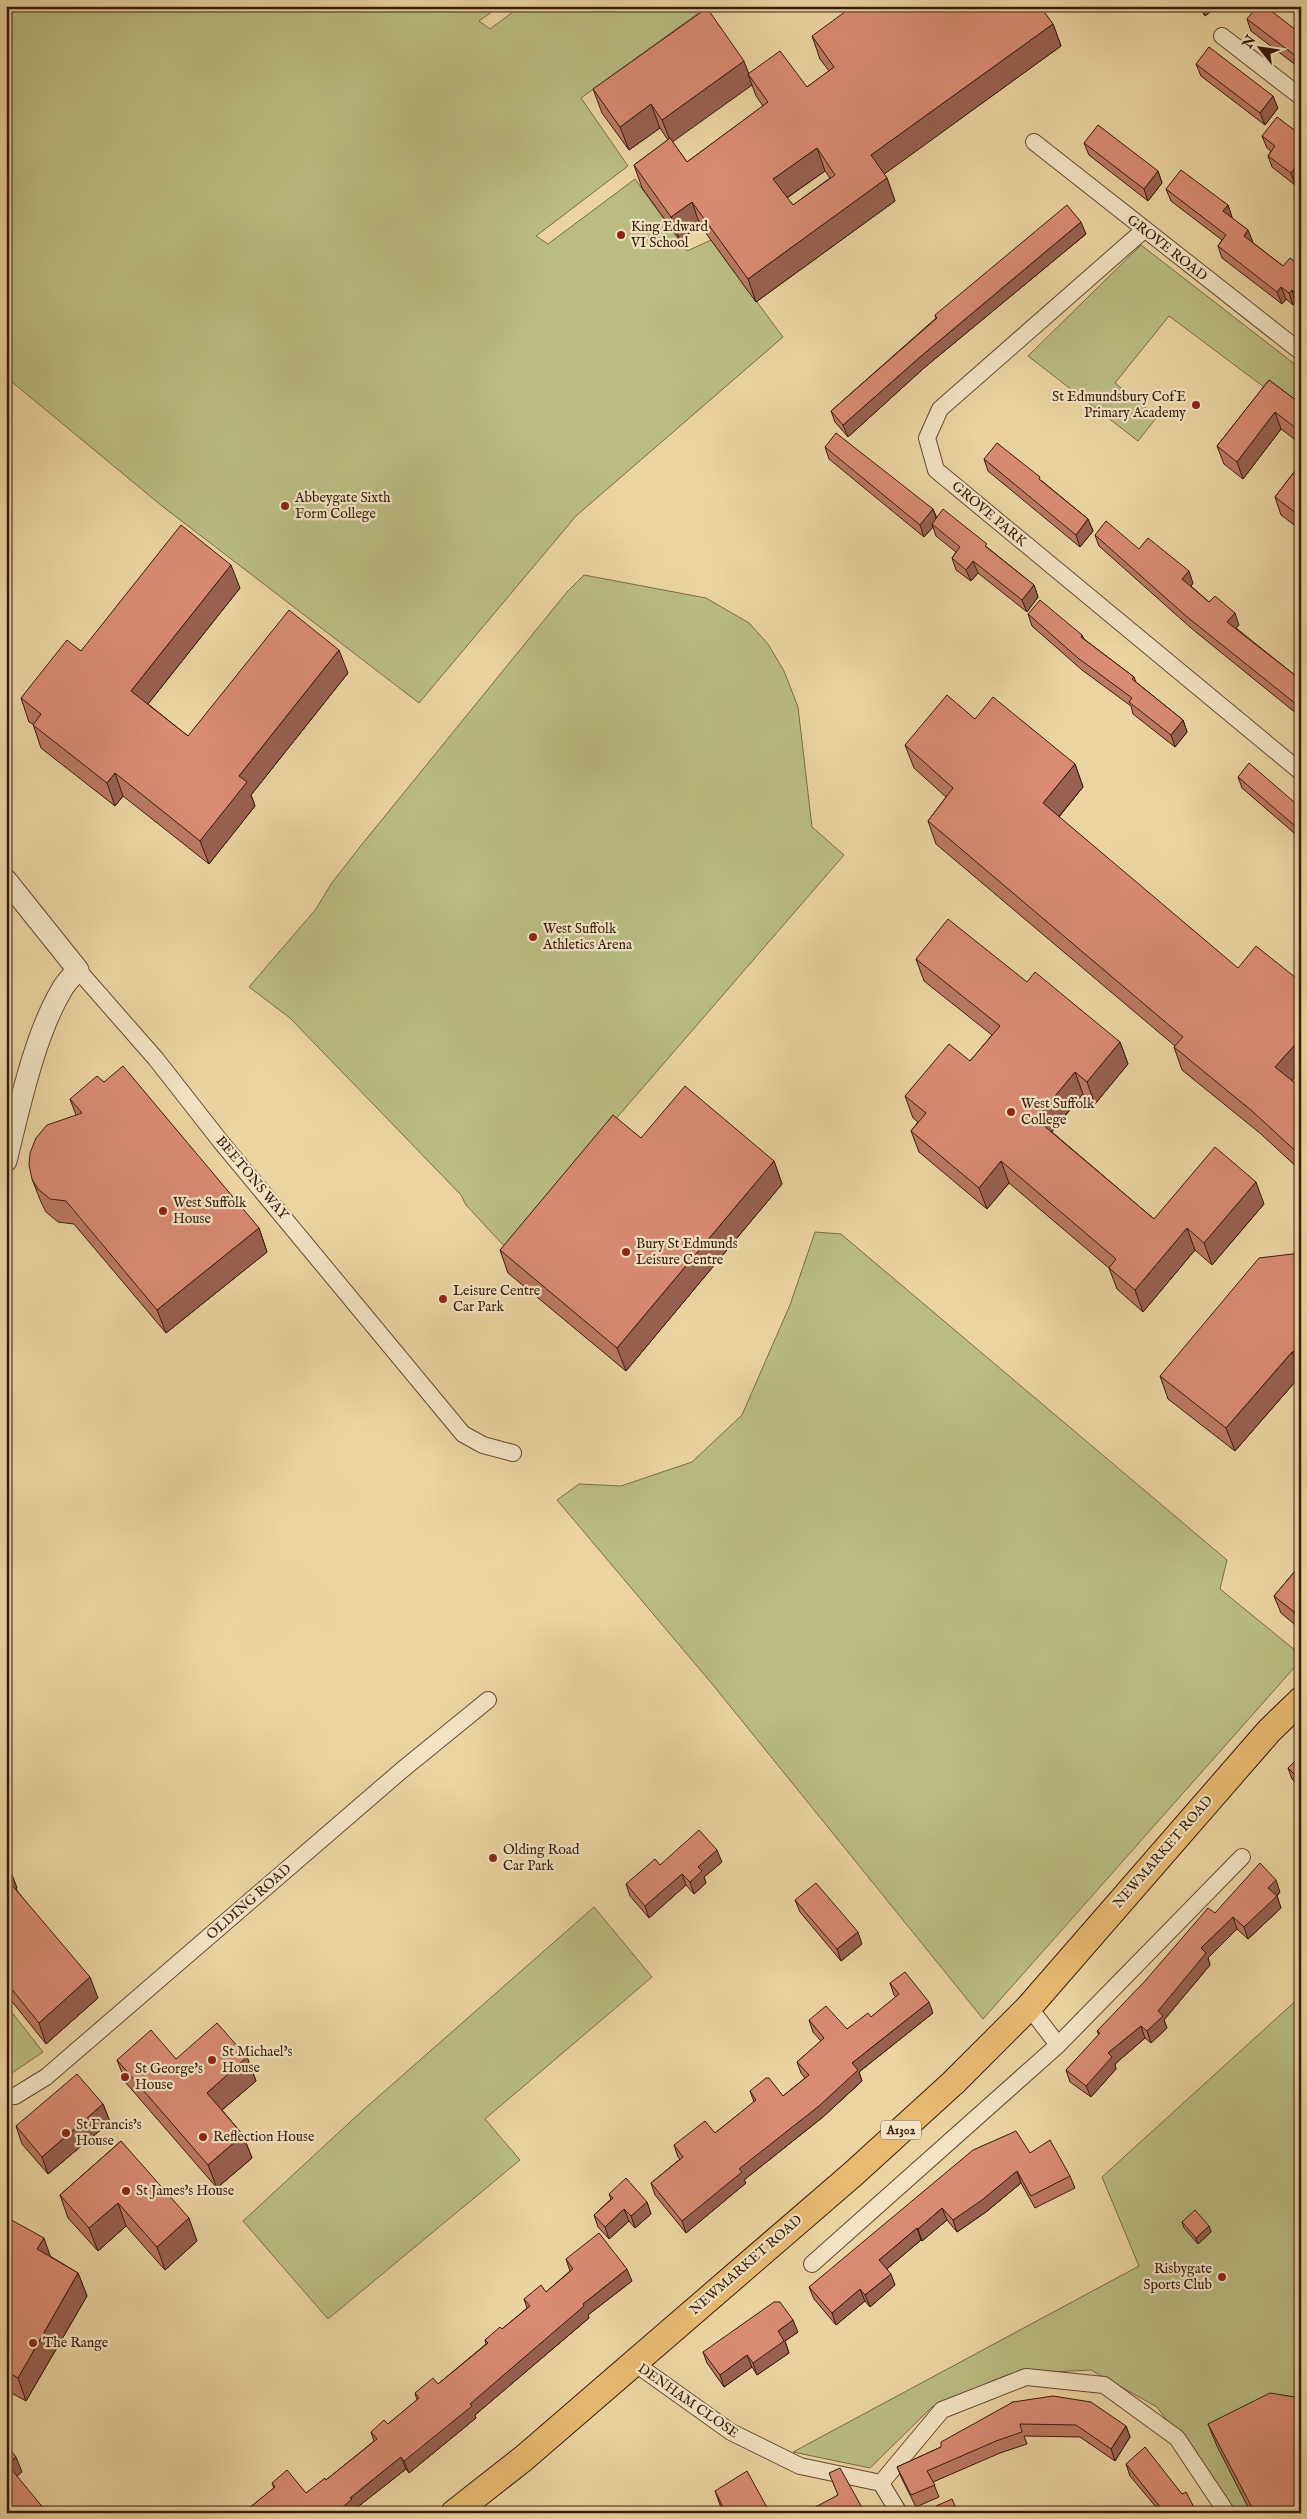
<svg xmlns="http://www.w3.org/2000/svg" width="1307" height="2519" viewBox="0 0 1307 2519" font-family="'IM FELL English',serif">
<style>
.green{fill:#babc83;stroke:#7a6b48}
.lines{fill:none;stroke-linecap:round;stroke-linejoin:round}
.minor-casing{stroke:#664832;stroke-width:18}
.tertiary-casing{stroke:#664832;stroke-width:23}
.primary-casing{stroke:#391a0d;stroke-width:28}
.minor{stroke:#f2e3c3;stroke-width:16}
.tertiary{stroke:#f2e3c3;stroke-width:21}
.primary{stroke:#e6ba71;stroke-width:26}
.wall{fill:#bb7863;stroke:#391a0d;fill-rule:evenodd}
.shaded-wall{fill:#986150;stroke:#391a0d}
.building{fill:#d98b73;stroke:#391a0d;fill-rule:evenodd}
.poi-dot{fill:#8f2418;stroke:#f2e3c3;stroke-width:2}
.labels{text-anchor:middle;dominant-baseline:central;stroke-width:4.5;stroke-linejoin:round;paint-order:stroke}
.shield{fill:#f2e3c3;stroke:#705644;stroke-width:1}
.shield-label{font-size:12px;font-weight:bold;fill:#391a0d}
.poi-label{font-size:14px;fill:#391a0d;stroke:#f2e3c3;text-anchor:start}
.street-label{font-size:14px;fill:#391a0d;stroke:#f2e3c3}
</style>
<rect width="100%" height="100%" fill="#ebd4a2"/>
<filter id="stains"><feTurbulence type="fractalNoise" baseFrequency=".004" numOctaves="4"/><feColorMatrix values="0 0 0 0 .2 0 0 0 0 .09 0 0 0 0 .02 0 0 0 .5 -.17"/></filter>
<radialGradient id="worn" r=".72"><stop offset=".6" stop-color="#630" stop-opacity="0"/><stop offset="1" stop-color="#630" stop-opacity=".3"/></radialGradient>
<path class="green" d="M6 6H500L479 21 490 29 521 6H708L581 98 628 166 536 236 548 244 635 179 687 251 711 240 783 337 576 516 419 703 162 506 6 377Z
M1141 245 1301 369 1300 414 1169 316 1115 383 1157 417 1138 441 1028 356Z
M584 575 706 598 749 623 768 644 784 671 798 707 812 827 844 855 505 1247 466 1205 461 1195 290 1018 249 987 316 909 331 884 363 843 567 592Z
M815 1232 841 1234 1221 1555 1227 1560 1220 1589 1301 1655V1660L983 2019 713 1685 557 1500 579 1484 621 1486 692 1462 742 1415 790 1305Z
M594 1907 652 1977 485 2119 520 2160 328 2319 243 2221 362 2111Z
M1301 1996V2513H1248L1247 2510 1245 2513H1236L1157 2407 1091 2370 1009 2374 932 2407 870 2468 793 2452 1139 2266 1102 2177Z
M6 2005 43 2052 6 2077Z"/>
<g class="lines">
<defs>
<path id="minor" d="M1222 36 1301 97
M1034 142 1301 352
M1144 230 940 409 927 438 936 470 1301 772
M78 970 156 1059 221 1142 463 1434 483 1445 513 1453
M1029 2007 1058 2045
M6 2097 15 2096 46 2077 402 1770 488 1700
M812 2264 1058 2045 1242 1857
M633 2362 731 2432 800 2466 881 2483 899 2513
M881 2483 942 2410 1026 2377 1104 2385 1177 2438 1227 2513"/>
<path id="tertiary" d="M6 880 78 970C72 976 65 983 61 991 34 1037 19 1109 6 1161"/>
<path id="primary" d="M454 2513 524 2458 853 2174 953 2083 1029 2007 1269 1731 1301 1700"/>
</defs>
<use href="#minor" class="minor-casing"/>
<use href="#tertiary" class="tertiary-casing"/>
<use href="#primary" class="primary-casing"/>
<use href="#minor" class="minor"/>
<use href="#tertiary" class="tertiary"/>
<use href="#primary" class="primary"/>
</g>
<path class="wall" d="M1198 6H1218L1205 16Z
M1247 19 1301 34V69L1251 31Z
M1053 24 1061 46 884 174 887 178 895 201 756 302 700 225 680 240 642 188 634 165 668 140 660 128 629 150 602 113 593 89 749 73 807 87 829 71 820 59 812 36ZM752 85 756 96 763 106 687 162 672 141ZM825 171 830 178 793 205 787 198Z
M1196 64 1278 108 1265 125 1201 76Z
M1301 135 1295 185 1272 167 1268 156 1271 151 1267 148 1262 136Z
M1084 143 1158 171 1162 183 1148 201 1089 155Z
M1166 189 1228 205 1232 218 1248 230 1252 242 1283 266H1301V306L1296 302 1293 305 1286 299 1282 304 1222 258 1218 246 1222 240 1171 201Z
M1086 234 924 368 848 437 835 422 831 411 936 318 935 315Z
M1269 380 1301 404V444L1281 429 1243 479 1224 464 1217 446Z
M825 447 933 509 937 518 988 548 1034 585 1038 597 1027 612 978 573 971 581 956 570 952 558 956 552 936 536 933 527 924 537 829 459Z
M984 459 1042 481 1088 519 1093 531 1080 547 988 471Z
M1301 463V530L1281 515 1275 497Z
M1095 535 1193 583 1191 586 1209 602 1239 625 1236 628 1301 680V728L1299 727 1295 716 1297 714 1191 628 1099 546Z
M240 588 148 704 188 736 348 673 251 795 255 806 209 864 123 796 115 806 41 748 33 724 29 722 21 698 81 651Z
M1028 614 1082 635 1084 639 1134 677 1136 682 1183 720 1187 732 1175 747 1133 714 1131 706 1082 670 1032 626Z
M975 719 1075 764 1083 787 1059 817 1292 1081 1301 1088V1171L1261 1134 1182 1070 1174 1047 1175 1046 936 844 928 821 946 797 914 768 905 745Z
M1238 777 1301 808V839L1242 788Z
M916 959 1027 982 1120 1042 1128 1064 1095 1104 1083 1094 1052 1132 1154 1219 1264 1204 1212 1265 1195 1250 1143 1312 1117 1289 1109 1268 1009 1183 987 1209 919 1152 911 1131 918 1122 913 1118 905 1096 970 1061 992 1035 924 981Z
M70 1099 259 1228 267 1252 166 1333 74 1224 58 1222 46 1212 41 1202 32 1179 76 1115Z
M641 1138 774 1161 782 1184 626 1371 508 1273 500 1250Z
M1301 1253V1375L1235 1451 1168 1399 1160 1376Z
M1301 1564 1300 1629 1281 1613 1274 1596Z
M1301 1755V1788L1292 1779 1288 1768Z
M722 1862 704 1877 706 1883 694 1894 686 1885 649 1918 630 1896 626 1884 660 1865Z
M6 1864 9 1867 17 1888 16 1889 98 1998 46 2044 6 1994Z
M1280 1892 1277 1896 1281 1908 1248 1939 1237 1929 1208 1958 1210 1965 1164 2020 1167 2028 1151 2043 1145 2038 1115 2064 1116 2069 1091 2097 1070 2082 1066 2070 1099 2035 1097 2031 1215 1913Z
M795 1900 862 1944 841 1961 800 1912Z
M890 1983 933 2013 859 2072 862 2081 823 2117 744 2180 746 2183 686 2233 655 2195 651 2183 680 2159 678 2157 674 2145 715 2133 754 2102 750 2091 783 2096 805 2078 801 2073 797 2062 821 2041 813 2032 809 2020 847 2029 871 2017 896 1997 894 1995Z
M247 2057 256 2081 222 2110 243 2135 252 2158 217 2188 126 2083 117 2060Z
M103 2104 110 2122 48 2174 22 2144 16 2126Z
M121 2141 197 2241 165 2270 126 2226 98 2251 68 2218 60 2195Z
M1030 2153 1070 2176 1075 2188 1035 2208 1021 2183 986 2212 957 2232 947 2220 922 2241 921 2240 887 2269 895 2285 870 2307 865 2301 836 2325 814 2299 809 2287Z
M609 2194 647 2202 651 2214 635 2228 629 2221 609 2239 598 2227 594 2215 611 2199Z
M6 2217 50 2256 78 2273 87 2296 26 2401 6 2390Z
M1182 2222 1209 2226 1211 2232 1198 2244 1184 2228Z
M566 2259 632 2281 588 2315 589 2318 475 2415 476 2418 409 2473 406 2469 355 2509 356 2511 354 2513H243L274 2488 272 2483 306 2493 326 2480 374 2441 371 2432 388 2424 417 2400 415 2393 438 2384 486 2344 485 2340 502 2329 527 2308 524 2299 546 2292 570 2271Z
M798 2332 785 2341 789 2353 757 2375 752 2367 724 2387 707 2363 703 2352Z
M1013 2402 1126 2426 1130 2437 1115 2461 1080 2437 1024 2436 1027 2444 1000 2453 933 2482 939 2497 916 2507 902 2479 897 2467 941 2447Z
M1208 2424 1301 2513H1251L1217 2446Z
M1126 2464 1197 2513H1161L1130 2476Z
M715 2491 770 2513H723Z"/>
<path class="shaded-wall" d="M792 6H800L793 11Z
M1202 6H1218L1205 16Z
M1053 24 1061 46 879 178 871 155Z
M744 61 750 77 748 74 752 85 671 143 662 120Z
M1273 96 1278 108 1265 125 1260 113Z
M651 104 660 128 629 150 620 127Z
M817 148 825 171 782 201 773 179Z
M1301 160V178L1295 185 1291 173Z
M1158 171 1162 183 1148 201 1144 189Z
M887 178 895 201 756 302 748 279Z
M692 202 700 225 680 240 671 217Z
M1228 205 1232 217 1228 223 1223 211Z
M1081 222 1086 234 924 368 848 437 843 425 920 357Z
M1248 230 1253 242 1248 248 1244 236Z
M1281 287 1286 299 1282 304 1277 292Z
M1292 290 1296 302 1293 305 1289 293Z
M1275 412 1281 429 1243 479 1237 462Z
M933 509 937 521 932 524 933 527 924 537 920 525Z
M1088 519 1093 531 1080 547 1076 535Z
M973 561 978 573 971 581 966 570Z
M231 565 240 588 140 714 131 691Z
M1189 571 1193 583 1187 591 1182 579Z
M1034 585 1038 597 1027 612 1022 600Z
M1235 613 1239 625 1231 634 1227 622Z
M339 650 348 673 251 795 255 806 209 864 200 841 239 776Z
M1183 720 1187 732 1175 747 1171 735Z
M1075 764 1083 787 1051 826 1043 803Z
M115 773 123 796 115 806 107 783Z
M1301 1038V1070L1284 1090 1275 1067Z
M1120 1042 1128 1064 1095 1104 1087 1082Z
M1075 1072 1083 1094 1044 1140 1036 1119Z
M774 1161 782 1184 626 1371 617 1348Z
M1001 1161 1009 1183 987 1209 979 1188Z
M1256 1182 1264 1204 1212 1265 1204 1243Z
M259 1228 267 1252 166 1333 157 1310Z
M1187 1228 1195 1250 1143 1312 1135 1290Z
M1292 1352 1301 1375 1235 1451 1226 1428Z
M1301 1603V1629H1300L1294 1612Z
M717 1850 722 1862 704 1877 706 1883 694 1894 690 1882 698 1867Z
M9 1867 17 1888 9 1894 6 1885V1870Z
M682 1874 686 1885 649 1918 645 1906Z
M1276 1880 1280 1892 1275 1897 1277 1896 1281 1908 1248 1939 1244 1927 1268 1888Z
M1233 1917 1237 1929 1208 1958 1210 1965 1164 2020 1167 2028 1151 2043 1147 2031 1158 2011 1201 1948Z
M858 1932 862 1944 841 1961 837 1949Z
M90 1977 98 1998 46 2044 39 2023Z
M929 2002 933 2013 859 2072 862 2081 823 2117 744 2180 746 2183 686 2233 682 2221 739 2169 852 2063Z
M1141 2026 1145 2038 1115 2064 1116 2069 1091 2097 1086 2086 1108 2053Z
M247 2057 256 2081 215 2116 207 2093Z
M103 2104 110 2122 48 2174 42 2157Z
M243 2135 252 2158 217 2188 208 2165Z
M1017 2171 1021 2183 986 2212 957 2232 953 2220Z
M647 2202 651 2214 635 2228 631 2216Z
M118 2203 126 2226 98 2251 89 2228Z
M942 2208 947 2220 922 2241 918 2229Z
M624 2209 629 2221 609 2239 605 2227Z
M189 2218 197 2241 165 2270 157 2247Z
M1209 2226 1211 2232 1198 2244 1196 2238Z
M917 2228 921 2240 883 2272 879 2260Z
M44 2238 52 2261 37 2249Z
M627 2269 632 2281 588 2315 589 2318 475 2415 476 2418 409 2473 404 2461 583 2304Z
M78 2273 87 2296 26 2401 18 2378Z
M891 2274 895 2285 870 2307 865 2295Z
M860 2289 865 2301 836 2325 832 2313Z
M793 2320 798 2332 785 2341 789 2353 757 2375 753 2363 778 2331Z
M747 2355 752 2367 724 2387 720 2375Z
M1126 2426 1130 2437 1115 2461 1111 2449Z
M16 2457 22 2472 13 2479 7 2464Z
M401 2457 406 2469 355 2509 356 2511 354 2513H336L350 2498Z"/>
<path class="building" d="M853 6H1040L1053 24 871 155 887 178 748 279 692 202 671 217 634 165 670 138 687 162 768 102 748 74 780 51 807 87 834 67 812 36ZM817 148 835 175 793 205 773 179Z
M1257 6H1265L1301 34V60L1247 19Z
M707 8 744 61 662 120 651 104 620 127 593 89Z
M1209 47 1273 96 1260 113 1196 64Z
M1277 117 1301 135V160L1291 173 1268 156 1275 146 1262 136Z
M1098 125 1158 171 1144 189 1084 143Z
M1181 170 1228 205 1223 211 1248 230 1244 236 1283 266 1290 258 1301 266V297L1292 290 1289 293 1281 287 1277 292 1218 246 1226 235 1166 189Z
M1067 205 1081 222 920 357 843 425 831 411 937 318 935 315Z
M1269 380 1301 404V432L1275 412 1237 462 1217 446Z
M836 433 933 509 920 525 825 447Z
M997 443 1040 477 1039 479 1088 519 1076 535 984 459Z
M1301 463V517L1275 497Z
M943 509 987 544 985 546 1034 585 1022 600 973 561 966 570 952 558 960 547 932 524Z
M1106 521 1139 549 1148 538 1189 571 1182 579 1209 602 1215 596 1235 613 1227 622 1301 680V708L1186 616 1095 535Z
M181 525 231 565 131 691 188 736 289 610 339 650 239 776 247 782 200 841 115 773 107 783 33 725 41 714 21 698 67 640 81 651Z
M1040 600 1082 635 1081 637 1134 677 1132 679 1183 720 1171 735 1129 702 1132 698 1078 658 1028 614Z
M947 695 975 719 993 697 1075 764 1043 803 1238 968 1256 946 1301 982V1038L1275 1067 1301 1088V1156L1252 1111 1174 1047 1183 1037 928 821 953 788 905 745Z
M1301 708V720L1295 716Z
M1249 763 1301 808V831L1238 777Z
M948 919 1027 982 1035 972 1120 1042 1087 1082 1075 1072 1036 1119 1154 1219 1215 1147 1256 1182 1204 1243 1187 1228 1135 1290 1109 1268 1116 1259 1001 1161 979 1188 911 1131 926 1113 905 1096 949 1044 970 1061 1000 1026 916 959Z
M123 1066 259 1228 157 1310 66 1201 50 1199 38 1189 32 1179 29 1165 30 1153 36 1138 47 1125 82 1113 70 1099 97 1076 104 1082Z
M685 1086 774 1161 617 1348 500 1250 613 1115 641 1138Z
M1301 1253V1351L1292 1352 1226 1428 1160 1376 1259 1258Z
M1301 1564V1603L1294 1612 1274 1596Z
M1301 1755V1781L1288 1768Z
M699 1830 717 1850 698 1867 702 1871 690 1882 682 1874 645 1906 626 1884 655 1859 660 1865Z
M1260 1863 1276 1880 1268 1888 1277 1896 1244 1927 1233 1917 1201 1948 1206 1953 1158 2011 1163 2016 1147 2031 1141 2026 1108 2053 1112 2057 1086 2086 1066 2070 1100 2033 1097 2031 1145 1981 1208 1908 1215 1913Z
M6 1878 90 1977 39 2023 6 1982Z
M816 1883 858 1932 837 1949 795 1900Z
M905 1972 929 2002 852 2063 858 2070 819 2106 739 2169 742 2172 682 2221 651 2183 683 2157 674 2145 705 2121 715 2133 756 2100 750 2091 766 2078H769L783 2096 809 2075 797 2062 824 2038 809 2020 826 2006 847 2029 868 2013 871 2017 899 1994 890 1983Z
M217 2023 247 2057 207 2093 243 2135 208 2165 117 2060 151 2030 176 2059Z
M77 2074 103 2104 42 2157 16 2126Z
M1016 2131 1030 2153 1050 2140 1070 2176 1031 2196 1017 2171 982 2200 953 2220 942 2208 918 2229 917 2228 879 2260 891 2274 865 2295 860 2289 832 2313 809 2287 973 2150Z
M121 2141 189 2218 157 2247 118 2203 89 2228 60 2195Z
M626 2178 647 2202 631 2216 624 2209 605 2227 594 2215 613 2198 609 2194Z
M1195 2210 1209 2226 1196 2238 1182 2222Z
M6 2217 44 2238 37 2249 78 2273 18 2378 6 2371Z
M599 2233 627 2269 583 2304 584 2306 470 2404 472 2406 404 2461 401 2457 350 2498 352 2499 336 2513H324L322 2509 318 2513H243L275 2487 272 2483 287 2470 306 2493 325 2478 326 2480 377 2439 371 2432 384 2420 388 2424 419 2398 415 2393 433 2378 438 2384 488 2343 485 2340 500 2327 502 2329 530 2306 524 2299 541 2285 546 2292 573 2269 566 2259Z
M774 2302H780L793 2320 778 2331 784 2341 753 2363 747 2355 720 2375 703 2352Z
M1270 2393 1301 2398V2513H1255L1208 2424Z
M1053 2396 1091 2402 1126 2426 1111 2449 1076 2425 1020 2424 1022 2432 996 2441 927 2471 935 2485 911 2495 897 2467 941 2447V2442L1013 2402Z
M6 2444 16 2457 7 2464 45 2510 42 2513H6Z
M1145 2447 1182 2494 1186 2492 1197 2513H1165L1126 2464Z
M840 2468 865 2513H804L838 2495 829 2473Z
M747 2471 770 2513H726L715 2491Z
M952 2499 958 2513H939L936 2506Z"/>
<g class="poi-dot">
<circle cx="621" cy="235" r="5"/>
<circle cx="1196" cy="405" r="5"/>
<circle cx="285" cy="506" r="5"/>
<circle cx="533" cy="937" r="5"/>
<circle cx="1011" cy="1112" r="5"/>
<circle cx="163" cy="1211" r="5"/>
<circle cx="626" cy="1252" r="5"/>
<circle cx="443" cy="1299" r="5"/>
<circle cx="493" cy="1858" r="5"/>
<circle cx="212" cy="2060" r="5"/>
<circle cx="125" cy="2077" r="5"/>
<circle cx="66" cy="2133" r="5"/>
<circle cx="203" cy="2137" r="5"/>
<circle cx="126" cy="2191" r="5"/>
<circle cx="1222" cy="2277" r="5"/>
<circle cx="33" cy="2343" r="5"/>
</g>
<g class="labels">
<rect class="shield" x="881" y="2120.5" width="40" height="19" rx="4"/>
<g class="shield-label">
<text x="901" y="2130">A1302</text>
</g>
<g class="poi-label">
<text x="631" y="227">King Edward<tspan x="631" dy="16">VI School</tspan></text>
<text x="1186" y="397" text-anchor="end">St Edmundsbury CofE<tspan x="1186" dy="16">Primary Academy</tspan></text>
<text x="295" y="498">Abbeygate Sixth<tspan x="295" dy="16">Form College</tspan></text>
<text x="543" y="929">West Suffolk<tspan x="543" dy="16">Athletics Arena</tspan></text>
<text x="1021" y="1104">West Suffolk<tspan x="1021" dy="16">College</tspan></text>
<text x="173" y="1203">West Suffolk<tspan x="173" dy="16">House</tspan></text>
<text x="636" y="1244">Bury St Edmunds<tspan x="636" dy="16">Leisure Centre</tspan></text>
<text x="453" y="1291">Leisure Centre<tspan x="453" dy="16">Car Park</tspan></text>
<text x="503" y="1850">Olding Road<tspan x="503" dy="16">Car Park</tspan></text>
<text x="222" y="2052">St Michael's<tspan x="222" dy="16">House</tspan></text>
<text x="135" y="2069">St George's<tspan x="135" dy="16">House</tspan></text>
<text x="76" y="2125">St Francis's<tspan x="76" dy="16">House</tspan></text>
<text x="213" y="2137">Reflection House</text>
<text x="136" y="2191">St James's House</text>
<text x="1212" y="2269" text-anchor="end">Risbygate<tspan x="1212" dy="16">Sports Club</tspan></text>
<text x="43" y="2343">The Range</text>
</g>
<g class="street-label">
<text transform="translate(1167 248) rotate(38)">GROVE ROAD</text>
<text transform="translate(989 514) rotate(40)">GROVE PARK</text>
<text transform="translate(252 1178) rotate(50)">BEETONS WAY</text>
<text transform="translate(1163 1852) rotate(-49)">NEWMARKET ROAD</text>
<text transform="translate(249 1902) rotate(-41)">OLDING ROAD</text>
<text transform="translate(746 2265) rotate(-41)">NEWMARKET ROAD</text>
<text transform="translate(688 2401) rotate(35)">DENHAM CLOSE</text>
</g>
</g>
<rect width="1307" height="2519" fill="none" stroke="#ebd4a2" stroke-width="25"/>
<rect x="8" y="8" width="1292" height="2504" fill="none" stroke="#391a0d" stroke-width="2.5"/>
<rect x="12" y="12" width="1282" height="2494" fill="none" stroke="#391a0d"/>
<g transform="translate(1260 48) rotate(300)" stroke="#f2e3c3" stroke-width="4" paint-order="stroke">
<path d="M0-4L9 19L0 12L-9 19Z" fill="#391a0d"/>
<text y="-8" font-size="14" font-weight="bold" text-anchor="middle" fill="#391a0d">N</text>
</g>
<rect width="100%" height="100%" filter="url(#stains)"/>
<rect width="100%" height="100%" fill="url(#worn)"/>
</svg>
